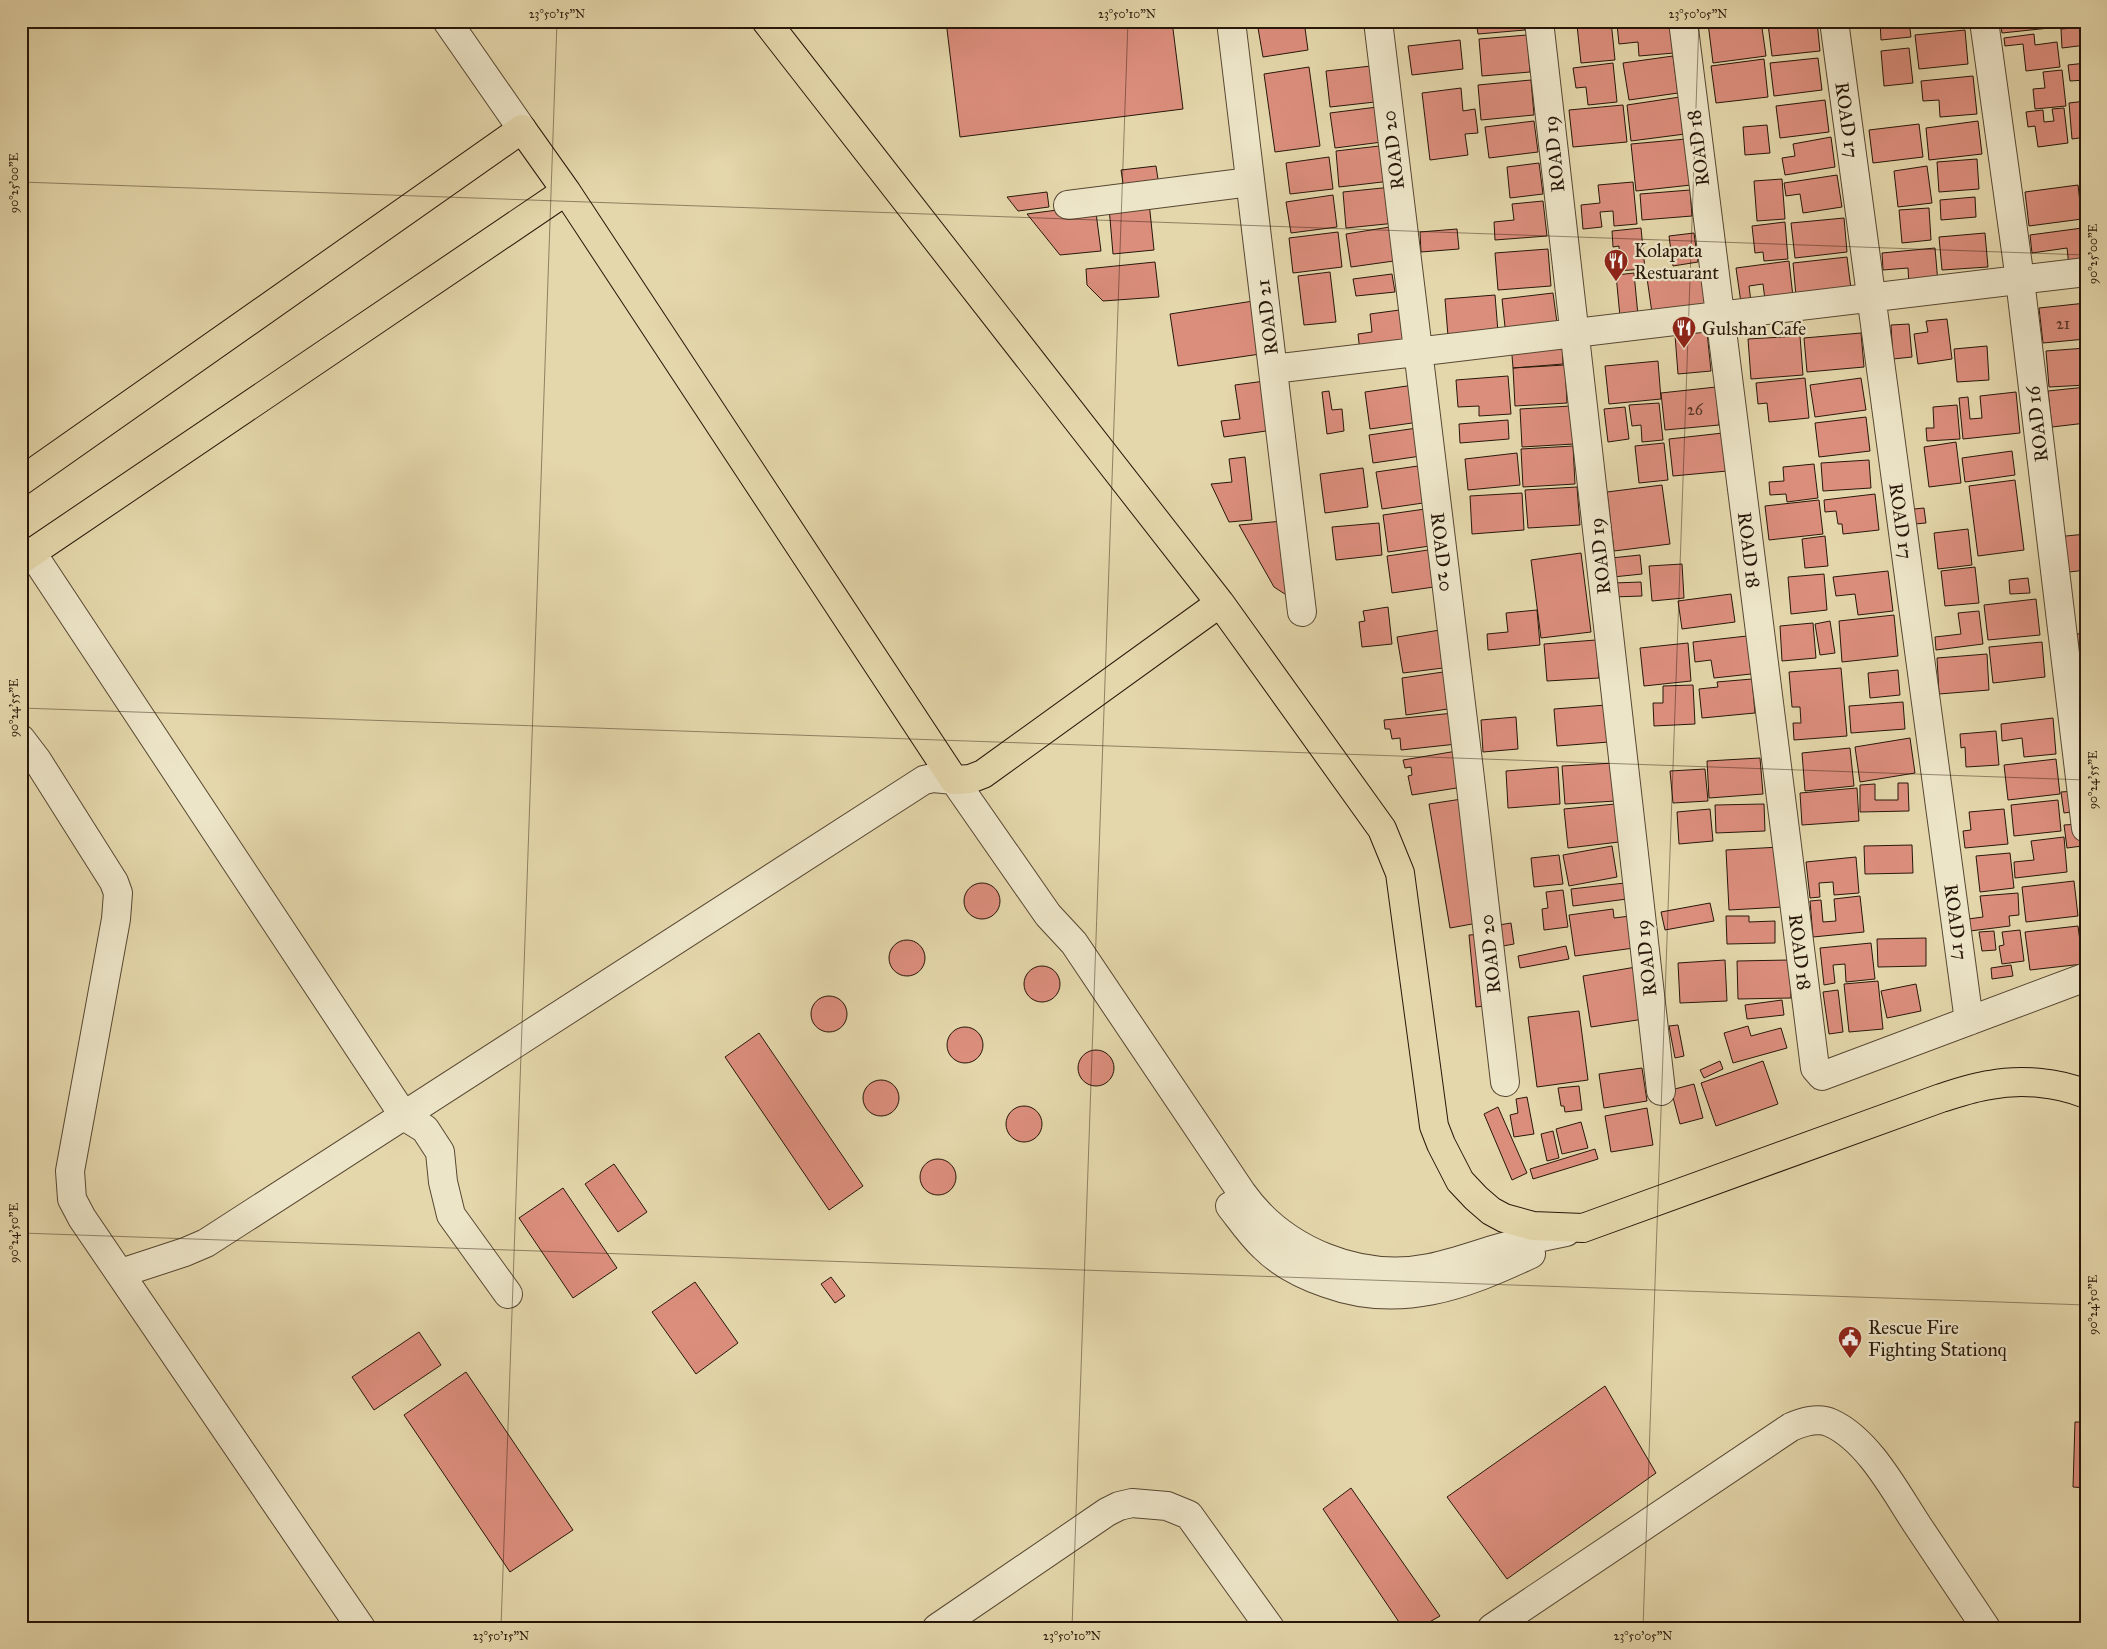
<svg xmlns="http://www.w3.org/2000/svg" width="2107" height="1649" viewBox="0 0 2107 1649" font-family="'IM FELL Great Primer',serif">
<style>
.building{fill:#dc8e7d;stroke:#281709}
.lines{fill:none;stroke-linecap:round;stroke-linejoin:round}
.minor-casing{stroke:#574732;stroke-width:30}
.major-casing{stroke:#281709;stroke-width:30}
.minor{stroke:#ede5c8;stroke-width:28}
.major{stroke:#e4d7ab;stroke-width:28}
.ticks{fill:none;stroke:#281709;stroke-width:1;stroke-opacity:0.45}
.labels{text-anchor:middle;dominant-baseline:central;stroke-width:4.5;stroke-linejoin:round;paint-order:stroke}
.number-label{font-size:16px;fill:#553526}
.street-label{font-size:19px;fill:#281709;stroke:#ede5c8}
.poi-label{font-size:19px;fill:#281709;stroke:#ede5c8;text-anchor:start}
.neatline{fill:none;stroke:#281709;stroke-width:2}
.ticks-label{font-size:12px;text-anchor:middle;fill:#281709}
</style>
<rect width="100%" height="100%" fill="#e4d7ab"/>
<filter id="stains"><feTurbulence type="fractalNoise" baseFrequency=".004" numOctaves="4"/><feColorMatrix values="0 0 0 0 .2 0 0 0 0 .09 0 0 0 0 .02 0 0 0 .5 -.17"/></filter>
<radialGradient id="worn" r=".72"><stop offset=".6" stop-color="#630" stop-opacity="0"/><stop offset="1" stop-color="#630" stop-opacity=".3"/></radialGradient>
<path class="building" d="M946 21H1172L1183 109 960 137Z
M1304 21 1308 50 1263 57 1257 22Z
M1476 21H1524L1525 30 1478 34Z
M1611 21 1615 60 1581 63 1577 25Z
M1646 21H1671L1674 53 1639 56 1638 42 1619 44 1617 24Z
M1723 21H1761L1766 56 1713 63 1708 23Z
M1791 21H1817L1820 51 1772 56 1768 24Z
M1880 21H1909L1911 37 1881 40Z
M2000 21H2059V27L2002 33Z
M2086 27V45L2062 48 2061 29Z
M1965 30 1968 64 1919 69 1915 35Z
M2034 34 2035 45 2057 42 2060 67 2026 71 2023 44 2005 46 2004 38Z
M1527 35 1530 72 1482 76 1479 39Z
M1460 40 1463 69 1412 75 1408 46Z
M1909 48 1913 83 1884 86 1881 51Z
M1673 56 1678 93 1629 100 1623 63Z
M1818 58 1822 90 1774 96 1770 63Z
M1764 59 1768 97 1716 103 1711 66Z
M1613 63 1617 102 1588 105 1586 87 1576 88 1573 68Z
M2086 63V80L2070 81 2068 65Z
M1380 65 1384 101 1330 107 1326 71Z
M1309 67 1320 146 1275 152 1264 74Z
M2062 70 2066 106 2035 109 2033 89 2045 88 2043 72Z
M1973 76 1977 114 1940 117 1939 100 1923 101 1921 81Z
M1531 80 1534 115 1481 120 1478 85Z
M1461 88 1463 111 1475 109 1478 133 1465 134 1468 155 1430 160 1422 93Z
M1680 97 1685 134 1631 141 1627 105Z
M1825 100 1829 132 1780 138 1776 106Z
M2086 101V137L2072 139 2069 103Z
M1623 105 1627 142 1573 147 1569 110Z
M1385 106 1390 141 1335 148 1330 113Z
M2064 108 2068 143 2038 147 2035 126 2028 127 2026 112 2043 110 2044 122 2054 121 2052 109Z
M1534 121 1538 152 1489 158 1485 127Z
M1978 121 1982 154 1929 160 1926 128Z
M1919 124 1923 157 1873 163 1869 130Z
M1767 125 1770 153 1745 155 1743 127Z
M1831 137 1835 167 1785 175 1782 158 1795 156 1793 144Z
M1686 139 1691 185 1636 191 1631 144Z
M1388 145 1391 181 1339 187 1336 151Z
M1329 157 1333 189 1290 194 1286 163Z
M1977 159 1979 189 1939 192 1937 162Z
M1539 163 1543 194 1510 198 1507 167Z
M1156 166 1159 186 1124 190 1121 170Z
M1927 166 1932 203 1898 207 1894 171Z
M1837 175 1842 207 1803 213 1800 194 1786 196 1784 183Z
M1782 179 1785 219 1757 221 1754 181Z
M1633 182 1637 224 1614 226 1613 211 1600 212 1602 227 1583 229 1581 205 1600 203 1598 185Z
M2078 185 2082 219 2029 226 2025 192Z
M1392 187 1396 223 1346 228 1343 192Z
M1690 190 1692 216 1642 220 1640 194Z
M1047 192 1049 207 1018 211 1007 197Z
M1333 195 1337 227 1291 233 1286 202Z
M1975 197 1976 217 1941 220 1940 200Z
M1543 201 1547 236 1495 240 1494 222 1514 220 1512 204Z
M1149 202 1154 250 1113 254 1109 207Z
M1095 205 1101 251 1060 255 1027 214Z
M1929 208 1931 240 1902 243 1899 210Z
M1844 218 1847 252 1795 258 1791 223Z
M1785 222 1788 259 1764 261 1763 252 1755 253 1752 226Z
M1396 226 1401 260 1351 267 1346 234Z
M1641 228 1645 269 1616 271 1614 257H1619V246L1613 247 1612 231Z
M2082 228 2086 260 2069 266 2067 248 2032 253 2030 235Z
M1457 229 1459 249 1421 252 1420 232Z
M1338 232 1342 267 1293 273 1289 238Z
M1694 233 1698 262 1673 266 1669 236Z
M1985 233 1988 267 1942 270 1939 237Z
M1935 248 1938 283 1909 285 1908 268 1883 270 1882 253Z
M1548 249 1551 286 1498 290 1495 253Z
M1847 257 1851 289 1796 296 1793 263Z
M1789 261 1793 297 1765 300 1763 284 1749 286 1751 302 1741 303 1736 268Z
M1155 262 1159 297 1103 301 1087 285 1086 269Z
M1700 270 1707 319 1654 327 1647 278Z
M1330 272 1336 322 1304 325 1298 276Z
M1634 273 1639 326 1621 327 1616 275Z
M1392 274 1395 292 1356 296 1353 279Z
M1553 293 1558 330 1506 336 1502 299Z
M1495 295 1498 332 1448 336 1445 299Z
M1266 299 1274 352 1178 366 1170 314Z
M2086 303V339L2043 343 2039 308Z
M1407 309 1412 344 1360 352 1358 334 1372 332 1370 314Z
M1947 319 1952 359 1918 364 1914 334 1928 332 1926 321Z
M1909 324 1912 357 1893 359 1891 325Z
M1707 332 1711 371 1678 374 1675 335Z
M1861 333 1864 367 1807 372 1804 338Z
M1800 336 1803 375 1751 379 1748 339Z
M1562 337 1563 364 1513 368 1511 343Z
M1987 346 1989 380 1957 382 1954 349Z
M2086 348V385L2049 387 2046 351Z
M1658 361 1661 399 1609 404 1605 366Z
M1565 365 1567 403 1515 406 1513 368Z
M1508 376 1511 414 1479 416V406L1458 407 1456 380Z
M1805 378 1809 418 1769 422 1767 403 1758 404 1756 383Z
M1861 378 1866 410 1815 417 1810 385Z
M1265 381 1273 430 1224 437 1221 421 1240 419 1235 385Z
M1414 385 1419 422 1370 429 1365 392Z
M1716 387 1719 425 1665 430 1661 393Z
M2086 387V423L2052 427 2048 391Z
M1329 391 1332 410 1342 409 1344 431 1327 434 1322 392Z
M2016 392 2020 433 1963 439 1959 398 1968 397 1970 419 1982 418 1980 396Z
M1659 403 1663 440 1642 442 1641 425 1632 426 1629 405Z
M1957 405 1960 439 1927 441 1926 428H1934L1933 407Z
M1571 406 1574 444 1522 447 1520 409Z
M1625 407 1629 439 1608 442 1604 409Z
M1866 417 1870 451 1819 457 1815 423Z
M1508 420 1509 439 1460 443 1459 424Z
M1417 428 1421 456 1373 463 1369 435Z
M1723 433 1727 471 1673 476 1669 439Z
M1956 442 1961 483 1929 487 1924 447Z
M1664 443 1668 480 1639 483 1635 446Z
M1573 446 1575 484 1523 487 1521 449Z
M2012 451 2015 475 1965 482 1962 458Z
M1517 453 1520 485 1468 490 1465 459Z
M1245 457 1252 520 1229 522 1211 484 1232 482 1229 459Z
M1869 460 1871 488 1823 491 1821 463Z
M1814 464 1818 498 1787 502 1786 494 1770 495 1769 482 1784 481 1783 467Z
M1425 465 1430 502 1382 509 1376 472Z
M1363 468 1368 507 1325 513 1320 474Z
M2015 480 2024 550 1978 556 1969 486Z
M1662 485 1670 544 1614 551 1607 492Z
M1577 487 1580 525 1528 528 1525 490Z
M1522 493 1524 530 1472 534 1470 496Z
M1875 494 1879 530 1843 534 1842 524H1838L1836 511 1825 512 1824 500Z
M1819 500 1823 534 1769 540 1765 506Z
M1432 508 1437 545 1388 552 1383 515Z
M1924 508 1926 523 1915 524 1914 509Z
M1283 521 1288 596 1274 587 1239 525Z
M1379 523 1382 555 1336 560 1332 527Z
M1968 529 1972 565 1938 569 1934 533Z
M2086 534V570L2061 573 2056 537Z
M1825 536 1828 566 1805 568 1802 539Z
M1435 549 1441 586 1392 593 1387 556Z
M1581 553 1591 632 1541 638 1531 560Z
M1640 555 1642 574 1613 577 1611 558Z
M1682 564 1684 598 1652 601 1649 566Z
M1975 567 1979 603 1945 606 1941 571Z
M1888 571 1893 611 1858 615 1855 594 1836 596 1833 577Z
M1824 574 1827 610 1791 614 1788 577Z
M2028 578 2030 593 2010 594 2009 580Z
M1641 582 1642 596 1613 597V583Z
M1731 594 1735 622 1682 629 1678 601Z
M2036 599 2040 635 1988 640 1984 605Z
M1388 607 1392 644 1362 647 1359 622 1365 621 1363 611Z
M1537 610 1540 645 1488 650 1487 634 1508 632 1506 613Z
M1979 611 1983 644 1936 650 1935 637 1961 634 1958 613Z
M1894 615 1898 656 1842 662 1839 621Z
M1830 621 1835 653 1820 655 1815 624Z
M1813 623 1816 658 1782 661 1780 626Z
M1446 629 1451 667 1403 673 1397 637Z
M2086 633V669H2081L2077 634Z
M1747 636 1751 674 1714 678 1711 660 1695 662 1693 642Z
M1596 640 1599 678 1547 681 1544 644Z
M2042 642 2045 677 1993 683 1989 647Z
M1688 643 1691 681 1644 686 1640 648Z
M1987 654 1989 690 1939 694 1937 658Z
M1841 668 1847 736 1794 740 1793 723H1801L1800 707H1792L1789 672Z
M1898 670 1900 695 1870 698 1868 673Z
M1450 671 1455 708 1406 715 1402 678Z
M2078 678H2086V713Z
M1752 679 1755 713 1702 718 1699 689 1718 687 1717 682Z
M1693 685 1695 724 1654 726 1653 703H1663V686Z
M1903 702 1905 729 1851 733 1849 706Z
M1606 705 1609 742 1557 746 1554 709Z
M1454 713 1457 744 1401 750 1400 738 1392 739 1390 729H1385L1384 720Z
M1516 717 1518 749 1483 752 1481 720Z
M2053 718 2056 754 2024 757 2022 738 2002 741 2001 724Z
M1996 731 1999 765 1966 767 1965 747 1961 748 1960 734Z
M1910 738 1915 773 1860 782 1855 747Z
M1850 748 1854 786 1805 791 1802 753Z
M1457 751 1463 787 1412 795 1408 776 1412 775 1411 767 1405 768 1403 760Z
M1760 758 1763 794 1709 798 1707 761Z
M2056 759 2060 794 2008 800 2004 765Z
M1614 763 1616 801 1565 804 1562 766Z
M1558 767 1560 804 1508 808 1506 771Z
M1705 769 1708 801 1673 803 1670 771Z
M1898 783H1908L1909 811 1860 812V785L1875 784V800H1898Z
M1857 788 1859 821 1802 825 1800 793Z
M2075 791 2078 811 2064 813 2061 792Z
M1462 799 1483 922 1450 928 1429 804Z
M2058 800 2061 831 2014 836 2011 805Z
M1615 804 1619 842 1568 848 1564 809Z
M1764 804 1765 831 1716 833 1715 805Z
M1710 809 1713 841 1679 844 1677 812Z
M2004 809 2008 844 1965 848 1963 831 1971 830 1969 812Z
M2079 824 2082 846 2067 848 2064 825Z
M2064 837 2067 872 2015 878 2014 862 2034 860 2031 841Z
M1912 845 1913 873 1865 874 1864 846Z
M1612 846 1617 877 1569 886 1563 855Z
M1780 847 1783 907 1729 910 1726 850Z
M2010 853 2014 888 1980 892 1976 856Z
M1559 855 1563 884 1534 887 1531 858Z
M1856 857 1859 893 1834 895 1833 882 1819 883 1820 897 1810 898 1806 862Z
M2074 881 2078 916 2026 922 2022 887Z
M964 901a18 18 0 1 1 36 0a18 18 0 1 1-36 0Z
M1625 883 1627 899 1573 906 1571 889Z
M1563 890 1568 927 1544 930 1542 909 1548 908 1546 892Z
M2018 893 2019 915 2009 916 2010 926 1970 931 1968 919 1983 917 1980 896Z
M1860 896 1864 932 1813 937 1810 901 1821 900 1823 922 1836 921 1834 899Z
M1710 903 1714 921 1665 930 1661 912Z
M1613 909 1614 918 1630 916 1634 948 1575 956 1569 915Z
M1726 916H1749V922L1775 921V943L1727 944Z
M1511 923 1514 944 1503 946 1499 925Z
M2078 926 2083 964 2030 970 2025 932Z
M2020 930 2024 961 2002 964 1999 946 2004 945 2002 932Z
M1994 931 1996 950 1982 951 1979 932Z
M1485 934 1492 1005 1476 1007 1469 935Z
M1926 938V966L1878 967 1877 939Z
M889 958a18 18 0 1 1 36 0a18 18 0 1 1-36 0Z
M1871 943 1875 979 1846 982 1845 964 1833 965 1835 983 1824 985 1820 948Z
M1566 946 1569 959 1520 968 1518 956Z
M1725 960 1727 1001 1680 1003 1678 963Z
M1790 960 1791 998 1738 999 1737 961Z
M2011 965 2013 976 1992 979 1991 968Z
M1024 984a18 18 0 1 1 36 0a18 18 0 1 1-36 0Z
M1636 967 1644 1019 1591 1027 1583 976Z
M1878 981 1883 1029 1849 1032 1844 984Z
M1916 984 1921 1011 1887 1018 1881 991Z
M1838 990 1843 1032 1829 1034 1823 992Z
M811 1014a18 18 0 1 1 36 0a18 18 0 1 1-36 0Z
M1782 1000 1784 1015 1747 1019 1745 1005Z
M1579 1011 1588 1080 1537 1087 1528 1017Z
M1678 1025 1684 1056 1675 1058 1669 1026Z
M1748 1026 1751 1036 1781 1028 1787 1048 1733 1063 1724 1033Z
M947 1045a18 18 0 1 1 36 0a18 18 0 1 1-36 0Z
M759 1033 863 1186 829 1210 725 1057Z
M1078 1068a18 18 0 1 1 36 0a18 18 0 1 1-36 0Z
M1720 1061 1723 1069 1704 1078 1700 1070Z
M1763 1061 1778 1104 1716 1126 1701 1083Z
M1642 1068 1647 1101 1604 1108 1599 1074Z
M863 1098a18 18 0 1 1 36 0a18 18 0 1 1-36 0Z
M1694 1084 1703 1118 1680 1124 1671 1090Z
M1579 1086 1582 1110 1565 1112 1564 1106H1561L1558 1088Z
M1527 1097 1534 1134 1514 1137 1510 1115 1518 1113 1516 1099Z
M1006 1124a18 18 0 1 1 36 0a18 18 0 1 1-36 0Z
M1498 1107 1527 1173 1512 1180 1484 1114Z
M1647 1108 1653 1145 1611 1152 1605 1116Z
M1581 1122 1588 1148 1562 1154 1556 1129Z
M1553 1131 1559 1158 1547 1161 1541 1134Z
M1595 1149 1598 1159 1533 1179 1530 1169Z
M920 1177a18 18 0 1 1 36 0a18 18 0 1 1-36 0Z
M614 1164 647 1212 618 1232 585 1184Z
M563 1188 617 1268 573 1298 519 1218Z
M831 1277 845 1296 835 1303 821 1284Z
M695 1282 738 1343 696 1374 652 1312Z
M419 1332 441 1365 374 1410 352 1377Z
M466 1372 573 1530 510 1572 404 1415Z
M1605 1386 1656 1473 1507 1579 1447 1497Z
M2075 1422H2086V1488L2073 1487Z
M1351 1488 1440 1616 1419 1628H1403L1323 1509Z"/>
<g class="lines">
<defs>
<path id="minor" d="M447 21 522 129
M1231 21 1302 612
M1378 21 1469 770 1505 1082
M1539 21 1661 1091
M1683 21 1815 1068 1822 1076 2086 977
M1834 21 1969 1021
M1984 21 2020 280 2086 828
M1068 205 1250 182
M1273 369 2086 272
M32 553 404 1116 425 1129 440 1152 443 1182 451 1215 508 1294
M21 739 37 760 114 882 118 893 116 919 70 1171 72 1199 82 1218 361 1628
M1230 1206C1241 1220 1251 1235 1264 1247 1282 1265 1303 1275 1326 1283 1400 1310 1463 1286 1531 1254
M121 1273 185 1252 206 1243 924 780 933 778 954 780 1048 915 1074 943 1242 1193C1283 1251 1360 1282 1430 1268 1455 1263 1478 1254 1503 1247 1524 1241 1545 1236 1566 1232
M937 1628 1107 1512 1119 1506 1132 1503 1167 1506 1189 1515 1270 1628
M1492 1628 1791 1427C1803 1422 1818 1417 1831 1423 1869 1440 1896 1493 1918 1526 1941 1560 1963 1594 1986 1628"/>
<path id="major" d="M766 21 1220 603 1382 829 1400 873 1434 1126 1441 1144 1460 1181 1476 1198 1491 1211 1504 1218 1533 1226 1583 1228 1941 1098C1957 1093 1974 1087 1990 1085 2020 1079 2057 1082 2086 1094
M21 481 522 129 566 191 954 780 970 779 983 774 1220 603
M21 560 566 191"/>
</defs>
<use href="#minor" class="minor-casing"/>
<use href="#major" class="major-casing"/>
<use href="#minor" class="minor"/>
<use href="#major" class="major"/>
</g>
<path class="ticks" d="M21 182 2086 255M21 708 2086 780M21 1233 2086 1305M501 1628 557 21M1072 1628 1128 21M1643 1628 1699 21"/>
<defs>
<symbol id="restaurant-pin" viewBox="-11 -11 22 30"><path d="M0 17L-7.5 6A9.5 9.5 0 1 1 7.5 6Z" fill="#8f2418" stroke="#ede5c8"/><path d="M-5-6h1v4h1v-4h1v4h1v-4h1v5L-1.5 .5V6h-2V.5L-5-1ZM5-6V6H3V1.5H1.5Q1.5-4 5-6Z" fill="#fff"/></symbol>
<symbol id="civic-pin" viewBox="-11 -11 22 30"><path d="M0 17L-7.5 6A9.5 9.5 0 1 1 7.5 6Z" fill="#8f2418" stroke="#ede5c8"/><path d="M-.6-6.5H3V-4.5H.6V-3L4-1V1h2V6H-6V1h2V-1L-.6-3ZM-1.2 2.5V6h2.4V2.5Z" fill="#fff"/></symbol>
</defs>
<g fill-rule="evenodd">
<use href="#restaurant-pin" x="1602" y="247" width="28" height="38"/>
<use href="#restaurant-pin" x="1670" y="314" width="28" height="38"/>
<use href="#civic-pin" x="1836" y="1324" width="28" height="38"/>
</g>
<g class="labels">
<g class="number-label">
<text x="2063" y="323">21</text>
<text x="1695" y="409">26</text>
</g>
<g class="street-label">
<text transform="translate(1847 120) rotate(82)">ROAD 17</text>
<text transform="translate(1698 148) rotate(-97)">ROAD 18</text>
<text transform="translate(1393 150) rotate(-97)">ROAD 20</text>
<text transform="translate(1554 154) rotate(-96)">ROAD 19</text>
<text transform="translate(1267 317) rotate(-97)">ROAD 21</text>
<text transform="translate(2037 424) rotate(-97)">ROAD 16</text>
<text transform="translate(1901 521) rotate(82)">ROAD 17</text>
<text transform="translate(1749 550) rotate(83)">ROAD 18</text>
<text transform="translate(1442 552) rotate(83)">ROAD 20</text>
<text transform="translate(1600 556) rotate(-96)">ROAD 19</text>
<text transform="translate(1956 922) rotate(82)">ROAD 17</text>
<text transform="translate(1800 952) rotate(83)">ROAD 18</text>
<text transform="translate(1490 954) rotate(-96)">ROAD 20</text>
<text transform="translate(1646 958) rotate(-96)">ROAD 19</text>
</g>
<g class="poi-label">
<text x="1634" y="250">Kolapata<tspan x="1634" dy="22">Restuarant</tspan></text>
<text x="1702" y="328">Gulshan Cafe</text>
<text x="1868" y="1327">Rescue Fire<tspan x="1868" dy="22">Fighting Stationq</tspan></text>
</g>
</g>
<rect width="2107" height="1649" fill="none" stroke="#e4d7ab" stroke-width="55"/>
<rect x="28" y="28" width="2052" height="1594" class="neatline"/>
<g class="ticks-label">
<text x="557" y="18">23°50'15"N</text>
<text x="1127" y="18">23°50'10"N</text>
<text x="1698" y="18">23°50'05"N</text>
<text transform="translate(14 183) rotate(-90)" y="4">90°25'00"E</text>
<text transform="translate(2093 254) rotate(-90)" y="4">90°25'00"E</text>
<text transform="translate(14 708) rotate(-90)" y="4">90°24'55"E</text>
<text transform="translate(2093 780) rotate(-90)" y="4">90°24'55"E</text>
<text transform="translate(14 1233) rotate(-90)" y="4">90°24'50"E</text>
<text transform="translate(2093 1305) rotate(-90)" y="4">90°24'50"E</text>
<text x="501" y="1640">23°50'15"N</text>
<text x="1072" y="1640">23°50'10"N</text>
<text x="1643" y="1640">23°50'05"N</text>
</g>
<rect width="100%" height="100%" filter="url(#stains)"/>
<rect width="100%" height="100%" fill="url(#worn)"/>
</svg>
